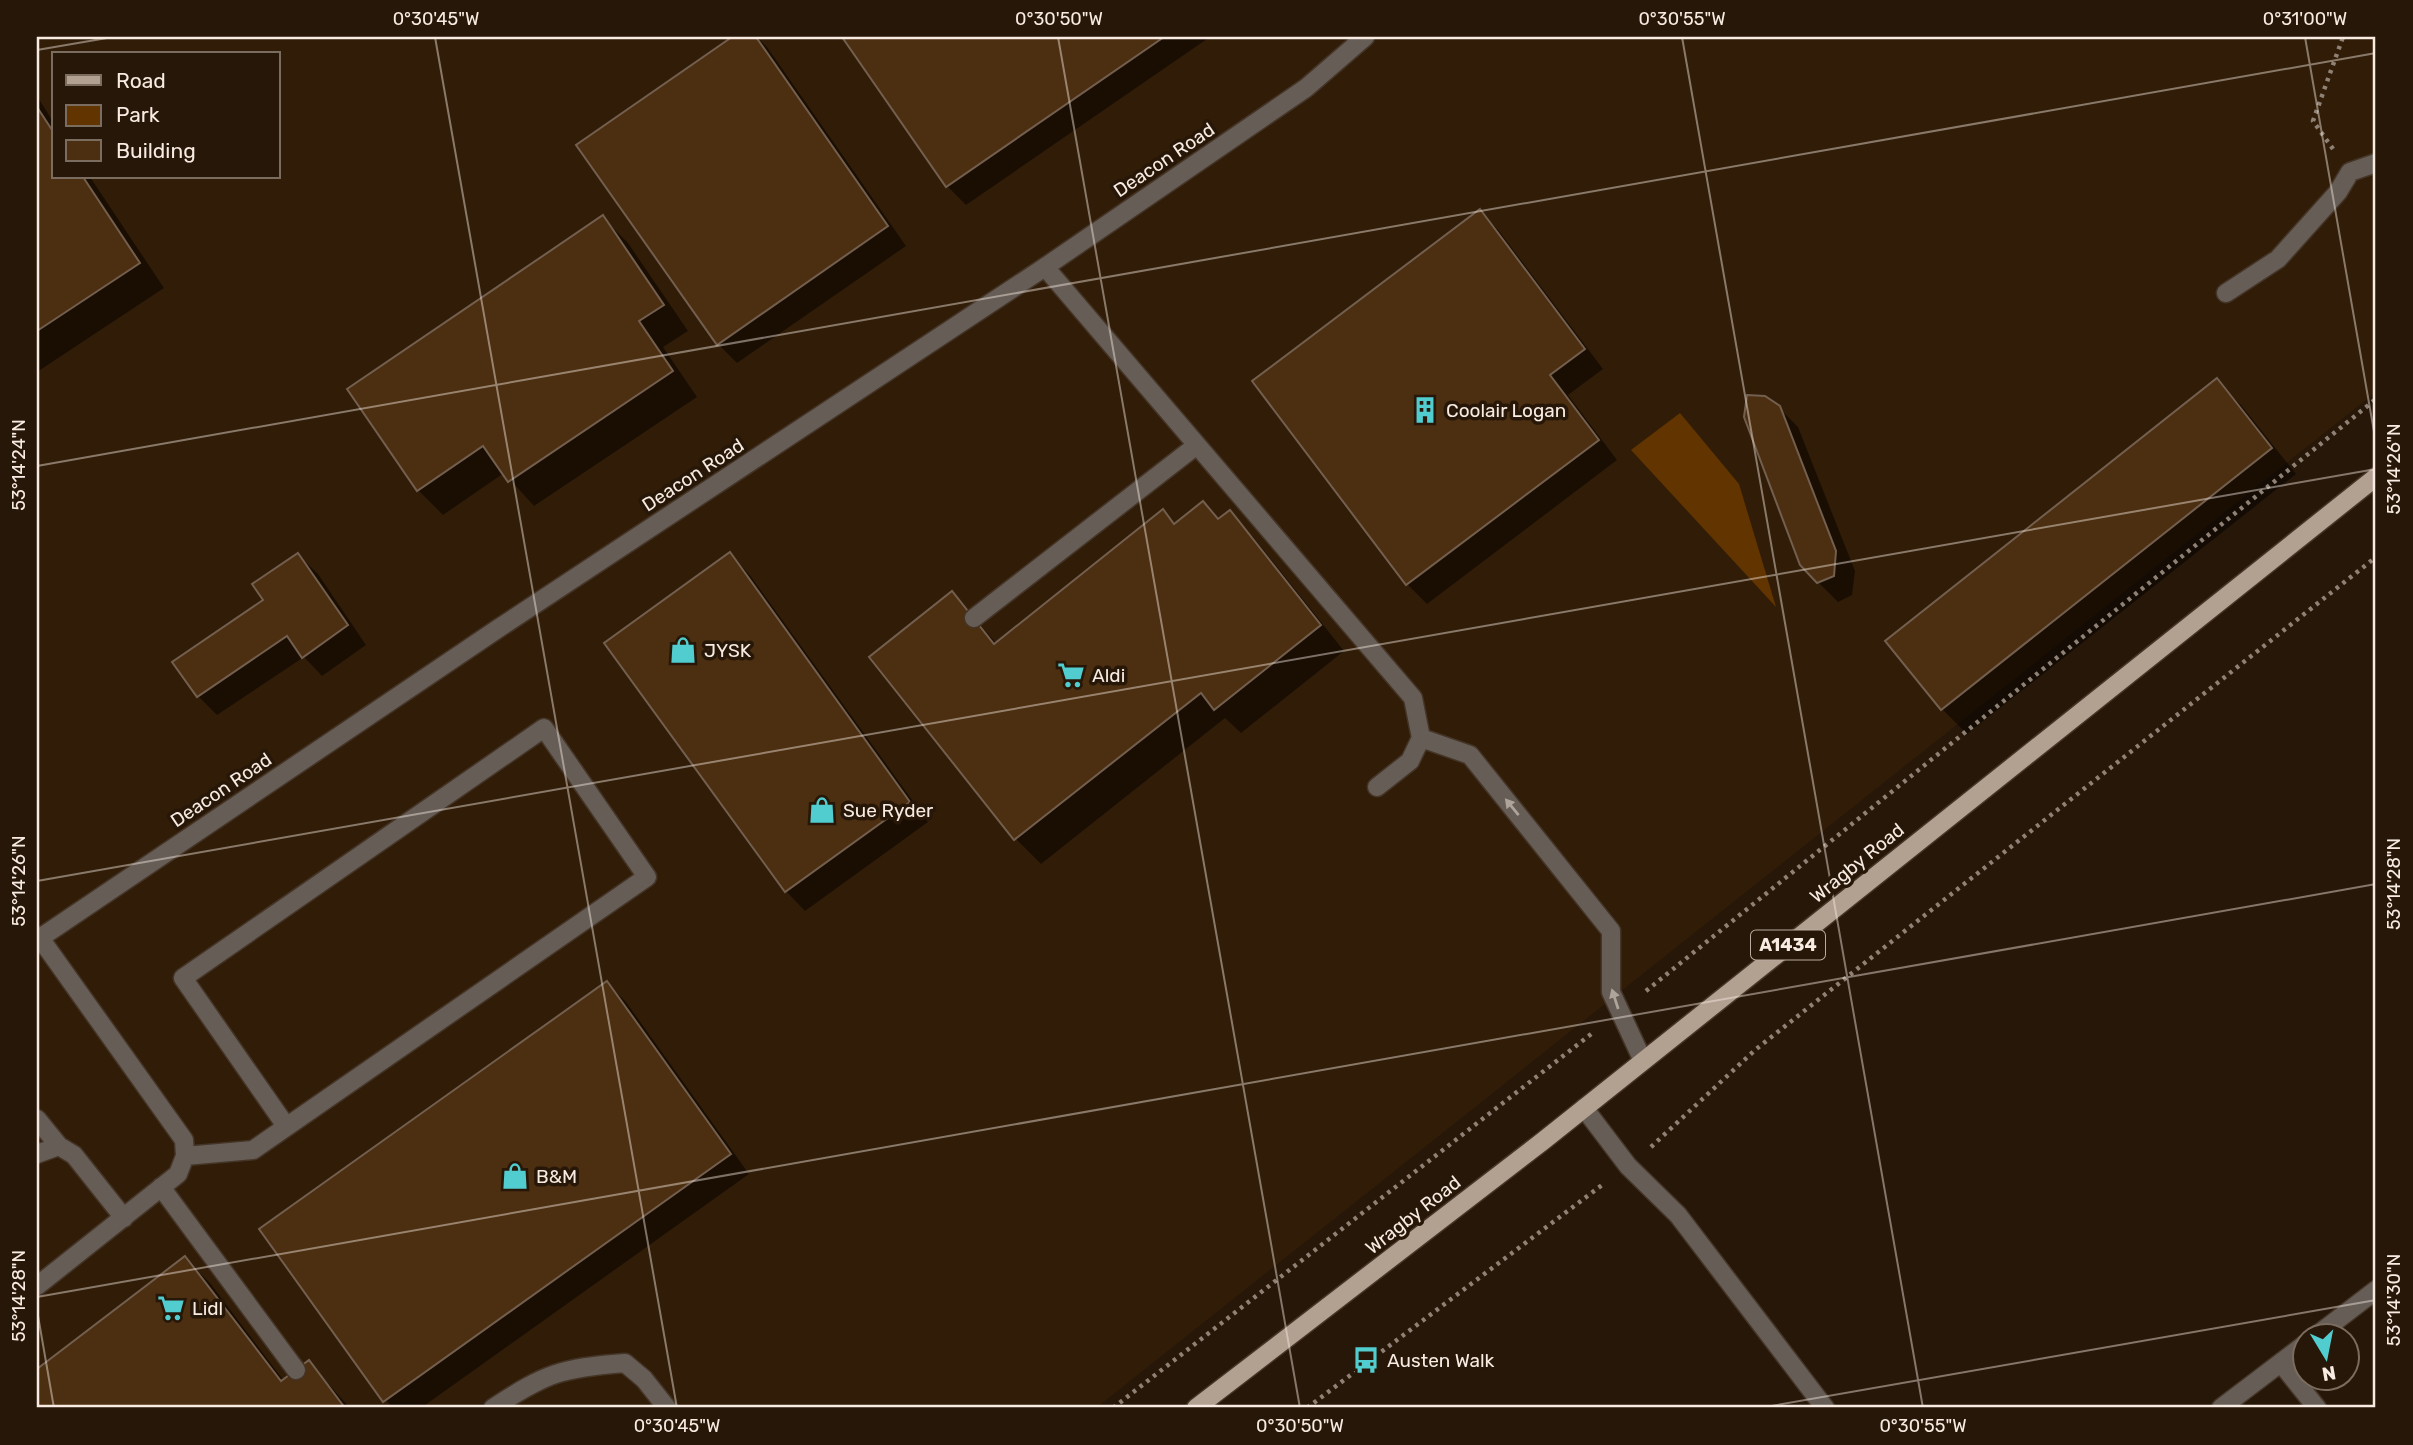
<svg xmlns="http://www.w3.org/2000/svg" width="2413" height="1445" viewBox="0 0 2413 1445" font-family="Rubik,sans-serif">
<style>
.built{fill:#311c07;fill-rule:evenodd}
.green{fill:#613400}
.shadow{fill:#0007}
.building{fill:#4c2e10;stroke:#735f4f;stroke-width:2}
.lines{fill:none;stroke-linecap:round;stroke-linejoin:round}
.lane-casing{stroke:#443527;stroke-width:21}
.street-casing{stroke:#443527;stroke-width:21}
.primary-casing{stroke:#443527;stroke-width:21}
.path{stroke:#8f8175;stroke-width:4.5;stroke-dasharray:3.5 5;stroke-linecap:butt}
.lane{stroke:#665d56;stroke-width:18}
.street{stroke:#665d56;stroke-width:18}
.primary{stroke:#b2a091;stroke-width:18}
.oneway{fill:#aea49c}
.ticks{fill:none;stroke:#f7ebe2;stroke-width:2;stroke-opacity:0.45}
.labels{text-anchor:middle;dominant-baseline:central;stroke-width:7;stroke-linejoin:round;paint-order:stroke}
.shield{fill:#271708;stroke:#b9aba1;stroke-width:2}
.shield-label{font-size:18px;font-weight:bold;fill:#f7ebe2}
.street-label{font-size:19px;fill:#f7ebe2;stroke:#271708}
.poi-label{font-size:19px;fill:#f7ebe2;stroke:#271708;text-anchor:start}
.neatline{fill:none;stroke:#f7ebe2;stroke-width:2.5}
.ticks-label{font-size:18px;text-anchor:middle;fill:#f7ebe2}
</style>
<rect width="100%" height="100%" fill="#271708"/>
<path class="built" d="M37 37H2376V392L1096 1408H37ZM54 54H278V177H54Z"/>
<path class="green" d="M1680 413 1739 484 1776 607 1631 450Z"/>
<path class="shadow" d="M735 37H757L767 47 906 246 737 363 718 344 579 145Z
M844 37H1210L966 205 947 186Z
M37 96 54 123V177H90L164 288 37 372Z
M1480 211 1499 231 1603 369 1568 395 1617 460 1427 604 1407 584 1254 381Z
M603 218 628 243 688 331 663 347 697 397 534 506 504 473 443 515 418 490 350 389Z
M2216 381 2241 405 2296 474 1967 734 1942 709 1888 641Z
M1778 407 1798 427 1855 571 1852 595 1838 602 1818 582Z
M1203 503 1220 520 1229 513 1254 538 1344 651 1241 733 1225 718 1041 864 1016 839 872 657 952 593 997 644 1163 512 1176 525Z
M730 554 749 574 928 822 805 911 786 891Z
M298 555 318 574 366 645 322 676 304 657 217 715 198 696Z
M607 983 626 1002 749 1174 421 1408H392L261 1229Z
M185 1258 210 1283 284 1381 309 1362 350 1408H37V1371Z"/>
<path class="building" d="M732 37H756L888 226 717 345 576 145Z
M842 37H1164L946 187Z
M37 107 54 133V177H83L140 263 37 331Z
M1480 209 1585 349 1550 375 1599 440 1406 585 1252 381Z
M603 215 664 305 639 321 673 371 508 482 483 446 417 491 347 389Z
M2217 378 2272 448 1941 710 1885 641Z
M1747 395 1765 396 1780 406 1836 551 1834 576 1817 583 1800 565 1744 417Z
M1203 501 1218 519 1230 510 1321 625 1214 710 1201 693 1014 840 869 657 952 591 994 644 1163 509 1174 524Z
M730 552 910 802 785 892 604 643Z
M298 553 348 625 302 658 287 636 197 697 172 662 263 600 252 584Z
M607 981 731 1154 383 1402 259 1229Z
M185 1256 281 1381 309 1360 345 1408H37V1369Z"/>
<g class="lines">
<defs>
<path id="lane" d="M1045 267 1413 698 1421 738 1410 761 1377 787
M2226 293 2278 259 2338 192 2350 172 2376 163
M974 618 1197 445
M1421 738 1470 755 1611 931V992L1643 1061
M37 1119 59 1146
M37 1154 59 1146 74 1155 124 1218
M185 1156 253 1150 647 877 544 728 183 978 286 1126
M161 1187 296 1370
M37 1286 178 1174 185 1156 184 1140 40 938
M493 1408C546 1373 561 1368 625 1363L644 1379 667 1408"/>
<path id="street" d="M37 940 496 630 1045 267 1306 88 1365 37
M1584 1108 1628 1166 1678 1215 1825 1408
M2316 1336 2376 1290
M2281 1363 2317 1408
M2221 1408 2304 1345"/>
<path id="primary" d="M1196 1408 1543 1141 2376 477"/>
</defs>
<use href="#lane" class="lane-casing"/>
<use href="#street" class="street-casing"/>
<use href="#primary" class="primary-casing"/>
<path class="path" d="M2333 149 2313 121 2343 37
M1646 991 2376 399
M1651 1147 1755 1050 2376 557
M1113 1408 1595 1031
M1307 1408 1602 1185"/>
<use href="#lane" class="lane"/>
<use href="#street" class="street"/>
<use href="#primary" class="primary"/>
</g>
<defs><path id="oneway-solid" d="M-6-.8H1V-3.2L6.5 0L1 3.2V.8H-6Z" transform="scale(1.75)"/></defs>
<g class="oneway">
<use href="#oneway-solid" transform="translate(1512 807) rotate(-129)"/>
<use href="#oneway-solid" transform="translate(1615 999) rotate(-108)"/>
</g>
<path class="ticks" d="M435 37 677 1408M1058 37 1300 1408M1682 37 1923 1408M2305 37 2376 443M37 50 113 37M37 466 2376 53M37 881 2376 469M37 1297 2376 884M37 1310 54 1408M1760 1408 2376 1300"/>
<defs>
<symbol id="building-bare" viewBox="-9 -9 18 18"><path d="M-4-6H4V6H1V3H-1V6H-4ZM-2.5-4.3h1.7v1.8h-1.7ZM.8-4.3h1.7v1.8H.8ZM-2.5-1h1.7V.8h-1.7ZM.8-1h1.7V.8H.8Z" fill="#52cdcf" stroke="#271708" stroke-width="2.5" paint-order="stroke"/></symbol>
<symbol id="shop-bare" viewBox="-9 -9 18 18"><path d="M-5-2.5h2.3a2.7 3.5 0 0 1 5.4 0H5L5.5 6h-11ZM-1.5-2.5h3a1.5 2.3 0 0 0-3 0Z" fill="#52cdcf" stroke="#271708" stroke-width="2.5" paint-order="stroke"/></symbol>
<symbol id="supermarket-bare" viewBox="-9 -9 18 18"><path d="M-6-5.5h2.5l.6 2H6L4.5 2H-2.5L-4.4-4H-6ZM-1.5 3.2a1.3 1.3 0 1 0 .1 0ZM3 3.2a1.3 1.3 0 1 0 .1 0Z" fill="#52cdcf" stroke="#271708" stroke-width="2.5" paint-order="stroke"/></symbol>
<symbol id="bus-bare" viewBox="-9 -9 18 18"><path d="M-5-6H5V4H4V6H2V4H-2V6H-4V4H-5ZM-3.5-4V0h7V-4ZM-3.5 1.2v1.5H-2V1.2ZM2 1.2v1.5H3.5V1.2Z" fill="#52cdcf" stroke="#271708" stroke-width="2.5" paint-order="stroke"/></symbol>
</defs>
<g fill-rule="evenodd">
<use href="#building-bare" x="1406" y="391" width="38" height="38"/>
<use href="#shop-bare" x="664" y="631" width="38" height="38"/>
<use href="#supermarket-bare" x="1052" y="656" width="38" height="38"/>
<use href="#shop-bare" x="803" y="791" width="38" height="38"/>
<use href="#shop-bare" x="496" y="1157" width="38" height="38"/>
<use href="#supermarket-bare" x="152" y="1289" width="38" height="38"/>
<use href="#bus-bare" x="1347" y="1341" width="38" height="38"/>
</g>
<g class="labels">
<rect class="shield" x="1751" y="930.5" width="74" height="29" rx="5"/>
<g class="shield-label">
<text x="1788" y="945">A1434</text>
</g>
<g class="street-label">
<text transform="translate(1164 160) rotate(-34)">Deacon Road</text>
<text transform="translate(693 475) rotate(-33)">Deacon Road</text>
<text transform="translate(221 790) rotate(-34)">Deacon Road</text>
<text transform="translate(1857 863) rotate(-39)">Wragby Road</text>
<text transform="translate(1413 1215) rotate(-38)">Wragby Road</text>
</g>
<g class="poi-label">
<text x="1446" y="410">Coolair Logan</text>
<text x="704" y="650">JYSK</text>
<text x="1092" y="675">Aldi</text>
<text x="843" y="810">Sue Ryder</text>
<text x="536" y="1176">B&amp;M</text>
<text x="192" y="1308">Lidl</text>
<text x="1387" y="1360">Austen Walk</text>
</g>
</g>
<rect width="2413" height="1445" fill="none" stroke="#271708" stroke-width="77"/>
<rect x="52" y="52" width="228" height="126" fill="#271708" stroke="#7a6c5f" stroke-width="2"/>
<rect x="66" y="75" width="35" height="10" fill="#b2a091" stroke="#7a6c5f" stroke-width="2"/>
<text x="116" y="88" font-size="21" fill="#f7ebe2">Road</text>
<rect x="66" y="105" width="35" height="21" fill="#613400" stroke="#7a6c5f" stroke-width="2"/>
<text x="116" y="122" font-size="21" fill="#f7ebe2">Park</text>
<rect x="66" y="140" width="35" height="21" fill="#4c2e10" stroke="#7a6c5f" stroke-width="2"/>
<text x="116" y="158" font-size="21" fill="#f7ebe2">Building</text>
<g transform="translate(2326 1357) rotate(170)"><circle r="33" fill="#271708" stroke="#7a6c5f" stroke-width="2"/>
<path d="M0-5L12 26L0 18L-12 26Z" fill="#52cdcf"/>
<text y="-10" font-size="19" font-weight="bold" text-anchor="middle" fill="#f7ebe2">N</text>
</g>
<rect x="38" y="38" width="2336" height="1368" class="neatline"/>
<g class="ticks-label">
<text x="436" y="25">0°30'45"W</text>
<text x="1059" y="25">0°30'50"W</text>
<text x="1682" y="25">0°30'55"W</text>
<text x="2305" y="25">0°31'00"W</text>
<text transform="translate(19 465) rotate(-90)" y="6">53°14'24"N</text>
<text transform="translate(2394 469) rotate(-90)" y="6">53°14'26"N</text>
<text transform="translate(19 881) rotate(-90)" y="6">53°14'26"N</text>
<text transform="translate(2394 884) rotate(-90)" y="6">53°14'28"N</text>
<text transform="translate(19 1296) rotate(-90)" y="6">53°14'28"N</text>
<text transform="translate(2394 1300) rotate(-90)" y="6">53°14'30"N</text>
<text x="677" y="1432">0°30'45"W</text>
<text x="1300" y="1432">0°30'50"W</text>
<text x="1923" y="1432">0°30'55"W</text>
</g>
</svg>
